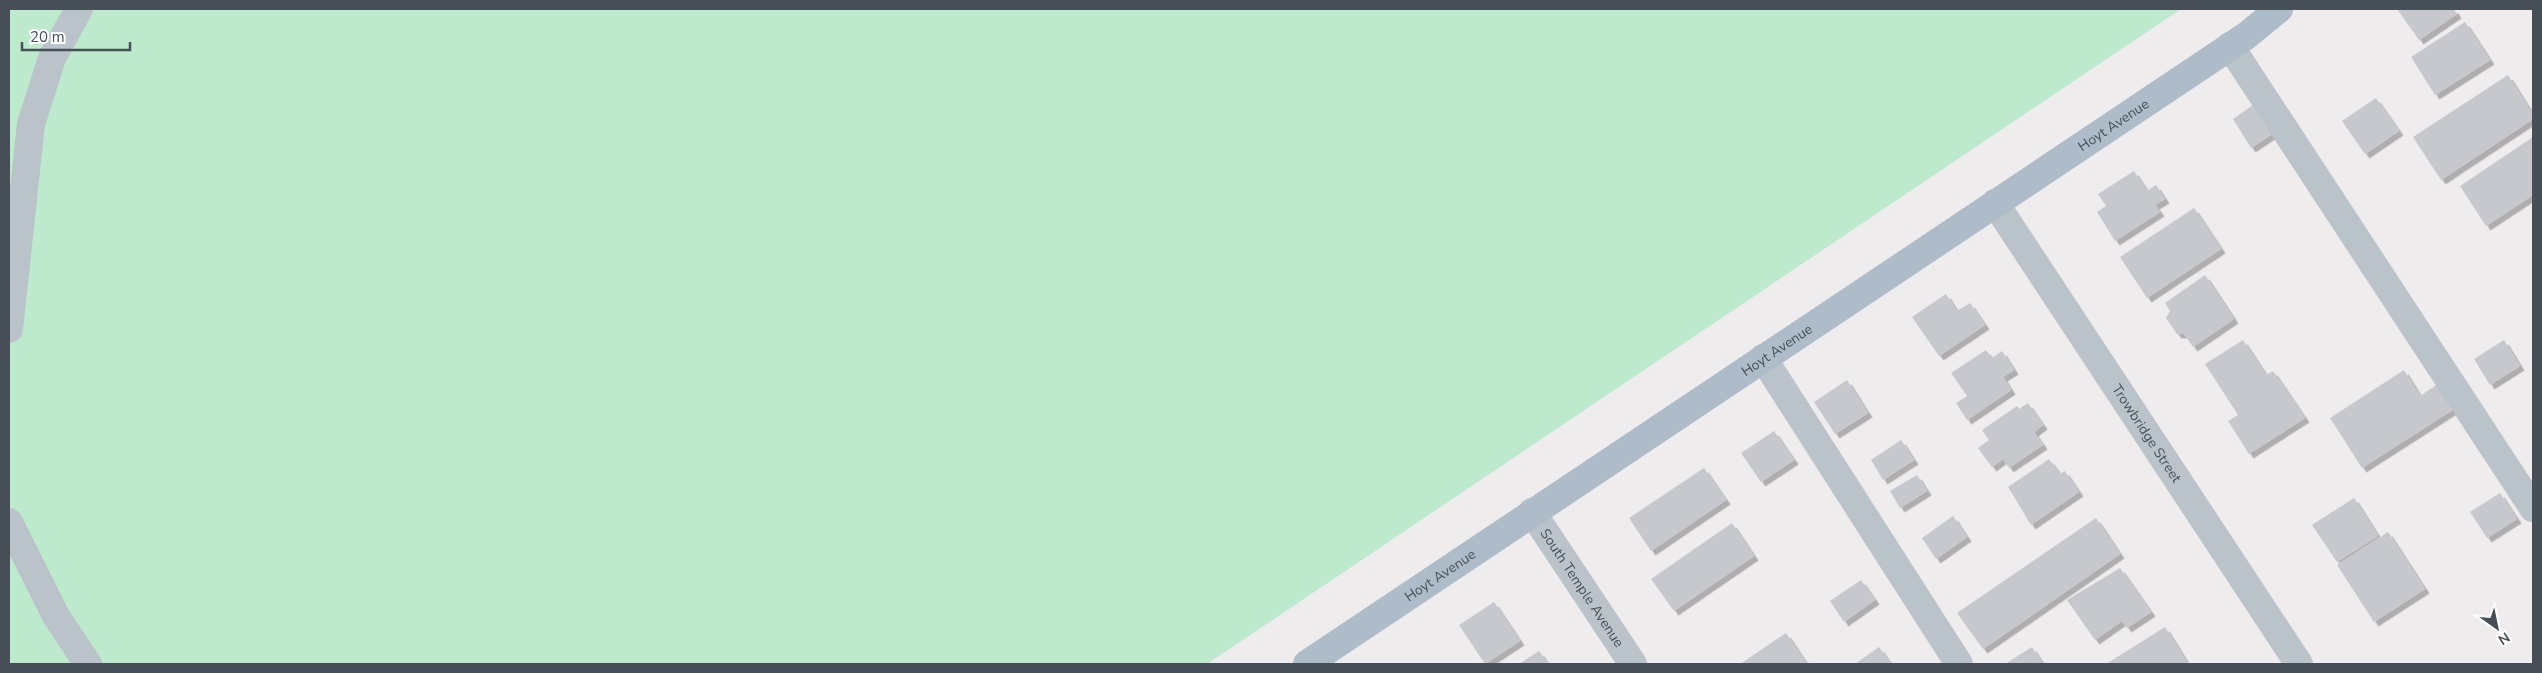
<svg xmlns="http://www.w3.org/2000/svg" width="2542" height="673" viewBox="0 0 2542 673" font-family="'Nunito Sans',sans-serif">
<style>
.green{fill:#bde9cd}
.building{fill:#c7c8ce;filter:url(#shadow)}
.lines{fill:none;stroke-linecap:round;stroke-linejoin:round}
.minor{stroke:#bbc3ca;stroke-width:28}
.major{stroke:#aebcc9;stroke-width:28}
.labels{text-anchor:middle;dominant-baseline:central;stroke-width:4.5;stroke-linejoin:round;paint-order:stroke}
.street-label{font-size:14px;fill:#464f57;stroke:#fff}
</style>
<defs>
<filter id="shadow"><feDropShadow dx="4.5" dy="4.5" stdDeviation="0" flood-color="#0004"/></filter>
</defs>
<rect width="100%" height="100%" fill="#eeecec"/>
<path class="green" d="M9 9H2181L1207 664H9Z"/>
<path class="building" d="M2397 9H2454L2457 14 2419 40Z
M2465 22 2490 60 2435 95 2411 57Z
M2508 75 2533 115V119L2441 180 2413 137Z
M2376 98 2399 131 2365 154 2342 121Z
M2253 105 2272 134 2251 148 2233 119Z
M2533 137V195L2486 226 2460 186Z
M2134 171 2147 191 2156 185 2165 199 2155 205 2160 212 2115 241 2097 212 2106 206 2098 194Z
M2194 208 2221 249 2147 298 2120 257Z
M2205 275 2234 319 2193 347 2184 334H2177L2166 318 2170 311 2165 303Z
M1946 294 1957 311 1970 303 1985 325 1939 356 1912 317Z
M2243 340 2266 375 2273 371 2305 418 2249 454 2228 421 2238 415 2205 364Z
M2504 340 2520 366 2490 385 2474 359Z
M1986 350 1992 358 2002 351 2014 370 2003 377 2011 390 1967 420 1956 403 1967 396 1951 373Z
M2404 370 2420 396 2438 384 2454 409 2362 468 2330 418Z
M1847 380 1868 413 1835 434 1814 402Z
M2028 403 2043 425 2034 432 2043 445 2009 468 2003 459 1992 467 1978 448 1989 440 1982 430 2017 406 2019 409Z
M1774 431 1794 460 1761 482 1741 453Z
M1901 440 1914 460 1883 480 1871 460Z
M2049 459 2060 474 2065 471 2079 492 2031 525 2008 487Z
M1704 468 1726 500 1651 551 1629 518Z
M1917 475 1927 491 1900 508 1890 491Z
M2500 493 2517 519 2487 538 2470 512Z
M2354 498 2378 536 2337 562 2312 525Z
M1953 516 1967 537 1936 559 1922 538Z
M2096 518 2120 554 1983 649 1957 613Z
M1732 523 1754 556 1674 611 1651 579Z
M2388 532 2425 589 2374 622 2337 565Z
M2120 568 2151 612 2127 628 2122 621 2095 640 2067 600Z
M1861 580 1875 600 1844 622 1830 601Z
M1494 602 1520 641 1485 664 1459 625Z
M2165 627 2188 664H2106Z
M1786 633 1807 664H1740Z
M1879 647 1891 664H1855Z
M2032 647 2043 664H2005Z
M1539 651 1548 664H1519Z"/>
<g class="lines">
<g class="minor">
<path d="M2230 46 2533 508"/>
<path id="s1" d="M1995 203 2299 664"/>
<path d="M9 329 31 124 52 58 79 9"/>
<path d="M1763 358 1959 664"/>
<path id="s2" d="M1532 512 1633 664"/>
<path d="M9 522 56 616 88 664"/>
</g>
<path class="major" id="s3" d="M1307 664 2246 36 2279 9"/>
</g>
<g class="labels">
<g class="street-label">
<text stroke="none"><textPath href="#s3" startOffset="970">Hoyt Avenue</textPath></text>
<text stroke="none"><textPath href="#s3" startOffset="565">Hoyt Avenue</textPath></text>
<text stroke="none"><textPath href="#s1" startOffset="276">Trowbridge Street</textPath></text>
<text stroke="none"><textPath href="#s3" startOffset="160">Hoyt Avenue</textPath></text>
<text stroke="none"><textPath href="#s2" startOffset="91">South Temple Avenue</textPath></text>
</g>
</g>
<rect width="2542" height="673" fill="none" stroke="#464f57" stroke-width="20"/>
<g transform="translate(2497 628) rotate(147)" stroke="#ffffff" stroke-width="4" paint-order="stroke">
<path d="M0-4L9 19L0 12L-9 19Z" fill="#464f57"/>
<text y="-8" font-size="14" font-weight="bold" text-anchor="middle" fill="#464f57">N</text>
</g>
<path d="M22 42v8h108v-8" fill="none" stroke="#464f57" stroke-width="2.5"/>
<text x="30" y="42" font-size="15" fill="#464f57" stroke="#ffffff" stroke-width="4" paint-order="stroke">20 m</text>
</svg>
